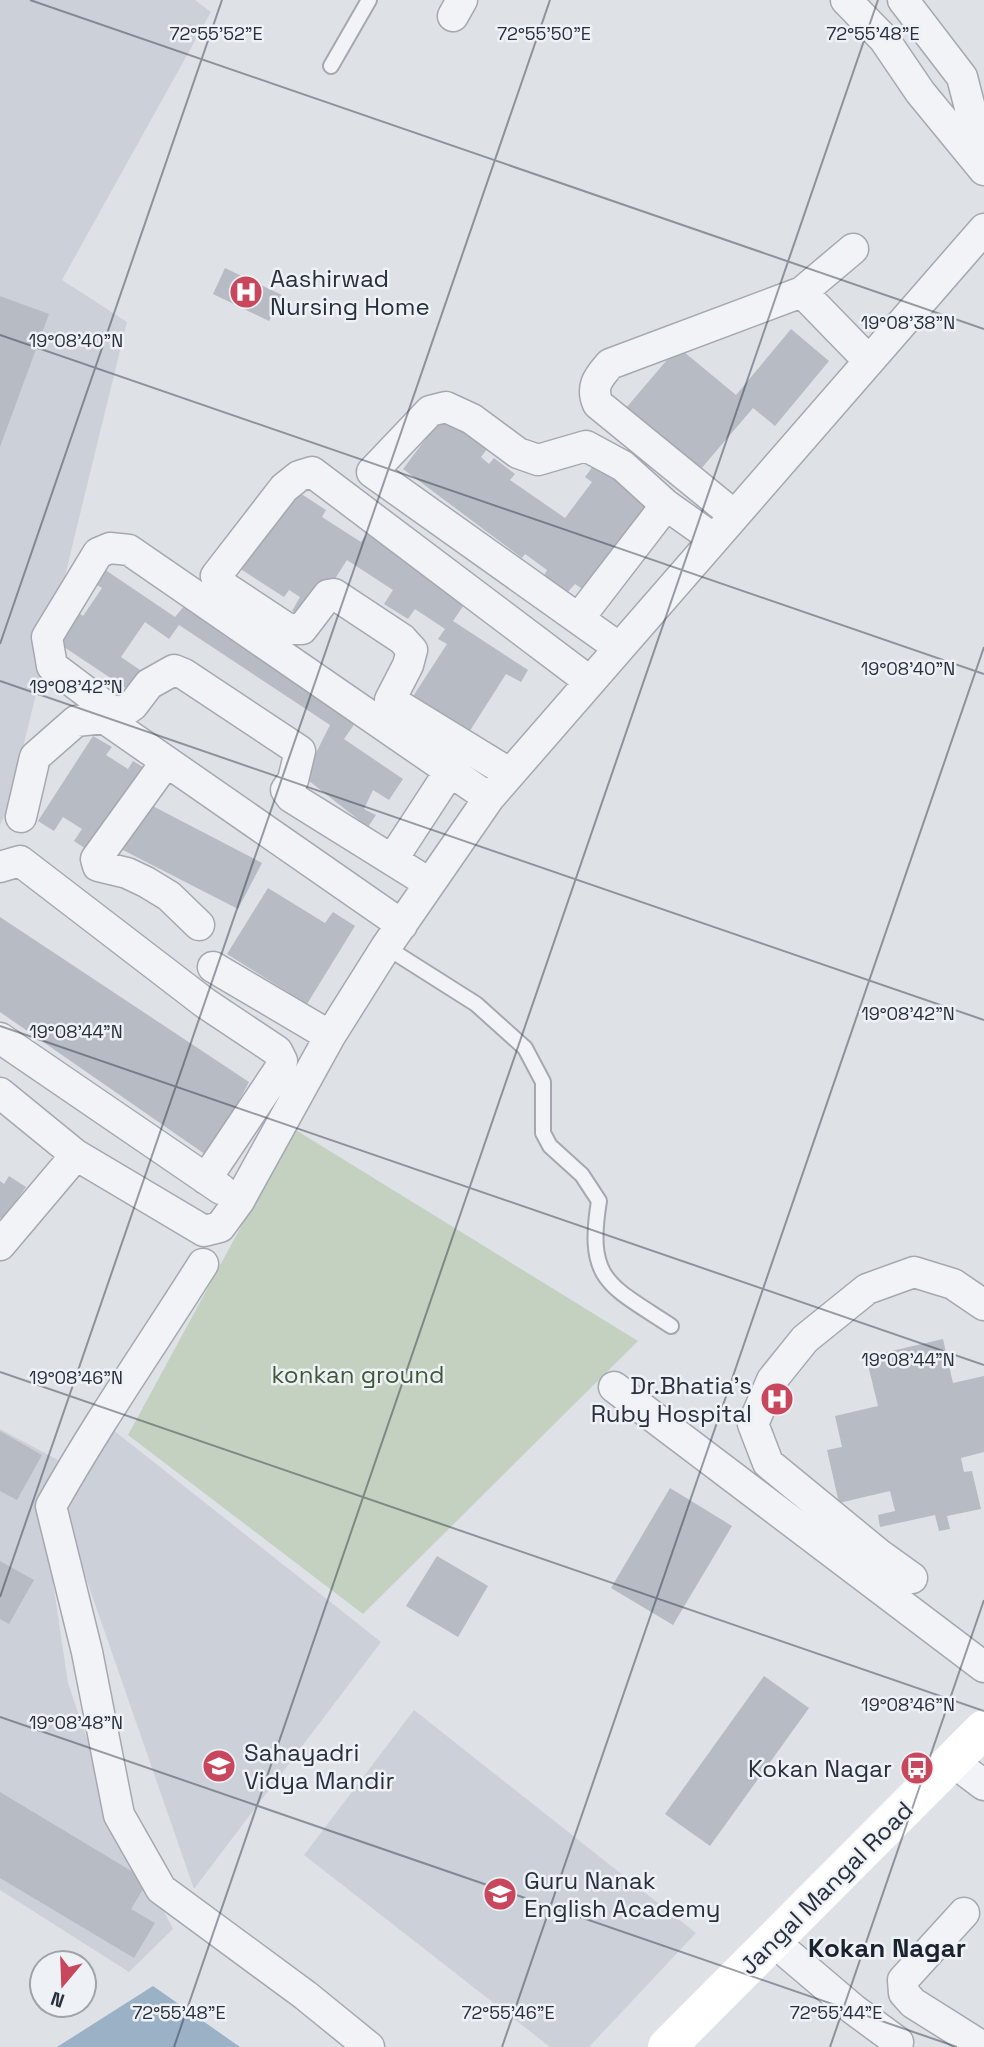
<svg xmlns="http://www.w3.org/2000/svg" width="984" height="2047" viewBox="0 0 984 2047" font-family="'Space Grotesk',sans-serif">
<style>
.built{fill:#ccd1d9}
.green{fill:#c4d1c0}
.water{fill:#9ab1c6}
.building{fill:#b6bbc4}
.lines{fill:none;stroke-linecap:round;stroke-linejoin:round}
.lane-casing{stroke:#a4a9b1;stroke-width:18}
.street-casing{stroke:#a4a9b1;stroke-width:33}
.lane{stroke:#f1f3f6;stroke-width:14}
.street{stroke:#f1f3f6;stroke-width:30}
.secondary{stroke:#fff;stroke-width:38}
.ticks{fill:none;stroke:#28303e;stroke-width:2;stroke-opacity:0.45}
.labels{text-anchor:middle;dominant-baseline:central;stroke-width:5;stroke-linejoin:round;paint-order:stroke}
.poi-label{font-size:24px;fill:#28303e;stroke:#eef1f5;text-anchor:start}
.park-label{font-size:24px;fill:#3d5936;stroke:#eef1f5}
.street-label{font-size:24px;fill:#28303e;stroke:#eef1f5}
.neighbourhood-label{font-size:26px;font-weight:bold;fill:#1a222e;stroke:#eef1f5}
.ticks-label{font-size:18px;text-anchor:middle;fill:#28303e;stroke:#eef1f5;stroke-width:5;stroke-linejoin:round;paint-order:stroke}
</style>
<rect width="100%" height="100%" fill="#dee2e7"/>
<path class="built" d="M0 0H195L211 12 62 280 127 322 8 809 0 825Z
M0 1429 58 1460 41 1502 68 1683 111 1809 173 1929 129 1972 0 1890Z
M112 1429 381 1642 194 1889 62 1509Z
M414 1710 696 1933 589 2047H550L304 1855Z"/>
<path class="green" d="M294 1129 638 1341 363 1614 128 1435Z"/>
<path class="water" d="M153 1986 240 2047H57Z"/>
<path class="building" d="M225 268 282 295 269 321 213 294Z
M0 296 49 314 0 447Z
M791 329 829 361 775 426 753 408 700 470 626 408 678 347 736 395Z
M443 416 487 449 481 457 489 464 494 458 515 474 510 480 565 518 592 482 585 477 599 458 651 499 584 590 575 584 564 596 542 579 547 570 525 554 522 558 403 469Z
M292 488 326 510 322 517 361 542 369 531 470 596 453 621 528 670 521 682 506 674 466 737 410 701 447 644 438 639 445 629 415 609 408 619 384 604 393 590 347 560 308 621 292 611 300 597 289 590 284 597 236 566 248 547 254 551Z
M104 569 175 617 186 604 358 719 344 739 403 779 389 800 373 790 364 809 376 815 368 827 304 777 330 725 179 625 169 639 145 622 121 657 146 674 133 693 55 641 76 611 83 616 102 588 94 583Z
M93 736 112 747 106 755 128 769 133 761 143 767 89 851 74 841 82 829 63 817 54 831 38 821Z
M145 802 262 863 238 909 121 849Z
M268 888 325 923 333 912 355 926 307 1004 227 954Z
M0 917 249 1082 209 1157 0 1012Z
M9 1176 26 1187 3 1220 0 1218V1181L4 1184Z
M943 1339 953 1383 984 1376V1452L961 1458 964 1472 972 1471 981 1509 947 1516 950 1529 939 1531 935 1515 880 1527 878 1515 895 1511 890 1491 839 1503 827 1450 842 1447 835 1416 878 1406 866 1357Z
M0 1431 42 1455 17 1500 0 1491Z
M670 1488 732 1526 673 1625 611 1588Z
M437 1556 488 1586 458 1637 406 1606Z
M0 1561 34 1580 9 1624 0 1619Z
M764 1676 809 1708 710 1846 665 1814Z
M0 1792 148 1881 131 1909 155 1923 134 1958 0 1878Z"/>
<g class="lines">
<defs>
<path id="lane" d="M331 66 369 0
M386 947 476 1004 525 1048 543 1082V1133L550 1146 582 1175 599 1201C586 1281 609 1285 671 1326"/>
<path id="street" d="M846 0 884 39 920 92 984 170
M903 0 962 77 984 162
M453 16 462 0
M802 292 869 361
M734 515 598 404C590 386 599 377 610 364L802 292 853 249
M579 618 666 505
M618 647 372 472 430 411 446 407 472 419 518 453 538 460 586 446 623 466 666 505 714 539
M166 762 96 859 98 866 127 873 146 882 169 896 199 925
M509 773 390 700 408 665 412 650 402 639 334 594 328 595 302 629H288L220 584 216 576 284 488 299 476 312 472 589 681
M21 817 35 757 76 721 104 718 402 925
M392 860 450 771
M0 867 20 861 205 1003 277 1051 282 1061 279 1070 206 1179
M429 883 291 797 286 790 293 780 300 751 184 674 174 670 149 684 133 705 122 713 109 709 52 666 47 637 98 553 110 548 129 550 489 798
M213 967 330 1036
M0 1038 221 1189
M0 1093 76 1155 0 1245
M76 1155 204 1231 220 1227 239 1201 330 1036 386 947 489 798 984 229
M203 1264C152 1345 98 1422 51 1506L87 1652 119 1815 161 1889 305 1995 369 2047
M614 1387 984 1667
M880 1555 912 1578
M864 1573 880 1555 768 1463 753 1424 772 1380 805 1339 867 1289 914 1272 953 1284 984 1305
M952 1761 984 1785
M964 1913 903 1980 904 1993 913 2003 983 2047
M773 1941 853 2009 898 2042"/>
</defs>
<use href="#lane" class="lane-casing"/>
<use href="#street" class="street-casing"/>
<use href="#lane" class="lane"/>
<use href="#street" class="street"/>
<path class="secondary" d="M667 2047 984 1729"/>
</g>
<path class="ticks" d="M30 0 984 329M0 335 984 674M0 644 222 0M0 681 984 1020M0 1026 984 1365M0 1372 984 1711M0 1597 550 0M0 1717 957 2047M174 2047 878 0M502 2047 984 647M830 2047 984 1600"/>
<defs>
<symbol id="hospital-disc" viewBox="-11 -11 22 22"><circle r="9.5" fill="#c9475d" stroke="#eef1f5"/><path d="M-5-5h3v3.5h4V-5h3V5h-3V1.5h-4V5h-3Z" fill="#fff"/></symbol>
<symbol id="school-disc" viewBox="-11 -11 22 22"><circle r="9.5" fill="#c9475d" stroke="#eef1f5"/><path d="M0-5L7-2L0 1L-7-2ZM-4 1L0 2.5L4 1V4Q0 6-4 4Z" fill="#fff"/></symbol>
<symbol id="bus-disc" viewBox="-11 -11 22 22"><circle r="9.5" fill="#c9475d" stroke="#eef1f5"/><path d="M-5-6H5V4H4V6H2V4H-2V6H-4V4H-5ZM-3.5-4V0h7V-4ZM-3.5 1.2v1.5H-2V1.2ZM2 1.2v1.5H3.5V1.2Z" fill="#fff"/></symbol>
<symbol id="university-disc" viewBox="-11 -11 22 22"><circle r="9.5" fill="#c9475d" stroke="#eef1f5"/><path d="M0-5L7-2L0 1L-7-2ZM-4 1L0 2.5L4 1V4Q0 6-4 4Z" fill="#fff"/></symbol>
</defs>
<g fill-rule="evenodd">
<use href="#hospital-disc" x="227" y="273" width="38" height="38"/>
<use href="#hospital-disc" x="758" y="1380" width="38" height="38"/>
<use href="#school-disc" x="200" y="1747" width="38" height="38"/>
<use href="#bus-disc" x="898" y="1749" width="38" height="38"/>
<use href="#university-disc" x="481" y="1875" width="38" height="38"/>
</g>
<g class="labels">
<g class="poi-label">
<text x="270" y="278">Aashirwad<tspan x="270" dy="28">Nursing Home</tspan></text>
<text x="752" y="1385" text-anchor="end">Dr.Bhatia's<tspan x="752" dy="28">Ruby Hospital</tspan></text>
<text x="244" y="1752">Sahayadri<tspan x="244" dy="28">Vidya Mandir</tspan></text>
<text x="892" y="1768" text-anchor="end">Kokan Nagar</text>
<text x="524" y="1880">Guru Nanak<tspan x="524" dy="28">English Academy</tspan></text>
</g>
<g class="park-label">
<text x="358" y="1374">konkan ground</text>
</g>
<g class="street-label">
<text transform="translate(826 1888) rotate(-45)">Jangal Mangal Road</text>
</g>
<g class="neighbourhood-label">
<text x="887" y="1948">Kokan Nagar</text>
</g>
</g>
<g class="ticks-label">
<text x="216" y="40">72°55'52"E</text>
<text x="544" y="40">72°55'50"E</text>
<text x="873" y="40">72°55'48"E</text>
<text x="908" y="329">19°08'38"N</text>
<text x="76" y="347">19°08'40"N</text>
<text x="908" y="675">19°08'40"N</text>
<text x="76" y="693">19°08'42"N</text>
<text x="908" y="1020">19°08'42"N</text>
<text x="76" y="1038">19°08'44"N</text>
<text x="908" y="1366">19°08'44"N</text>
<text x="76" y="1384">19°08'46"N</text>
<text x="908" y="1711">19°08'46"N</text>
<text x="76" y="1729">19°08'48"N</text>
<text x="179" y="2019">72°55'48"E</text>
<text x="508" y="2019">72°55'46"E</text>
<text x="836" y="2019">72°55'44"E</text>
</g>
<g transform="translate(63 1984) rotate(199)"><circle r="33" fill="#eef1f5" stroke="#9fa4ac" stroke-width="2"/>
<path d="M0-5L12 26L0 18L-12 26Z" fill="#c9475d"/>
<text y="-10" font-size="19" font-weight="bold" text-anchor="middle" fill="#28303e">N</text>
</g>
</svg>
